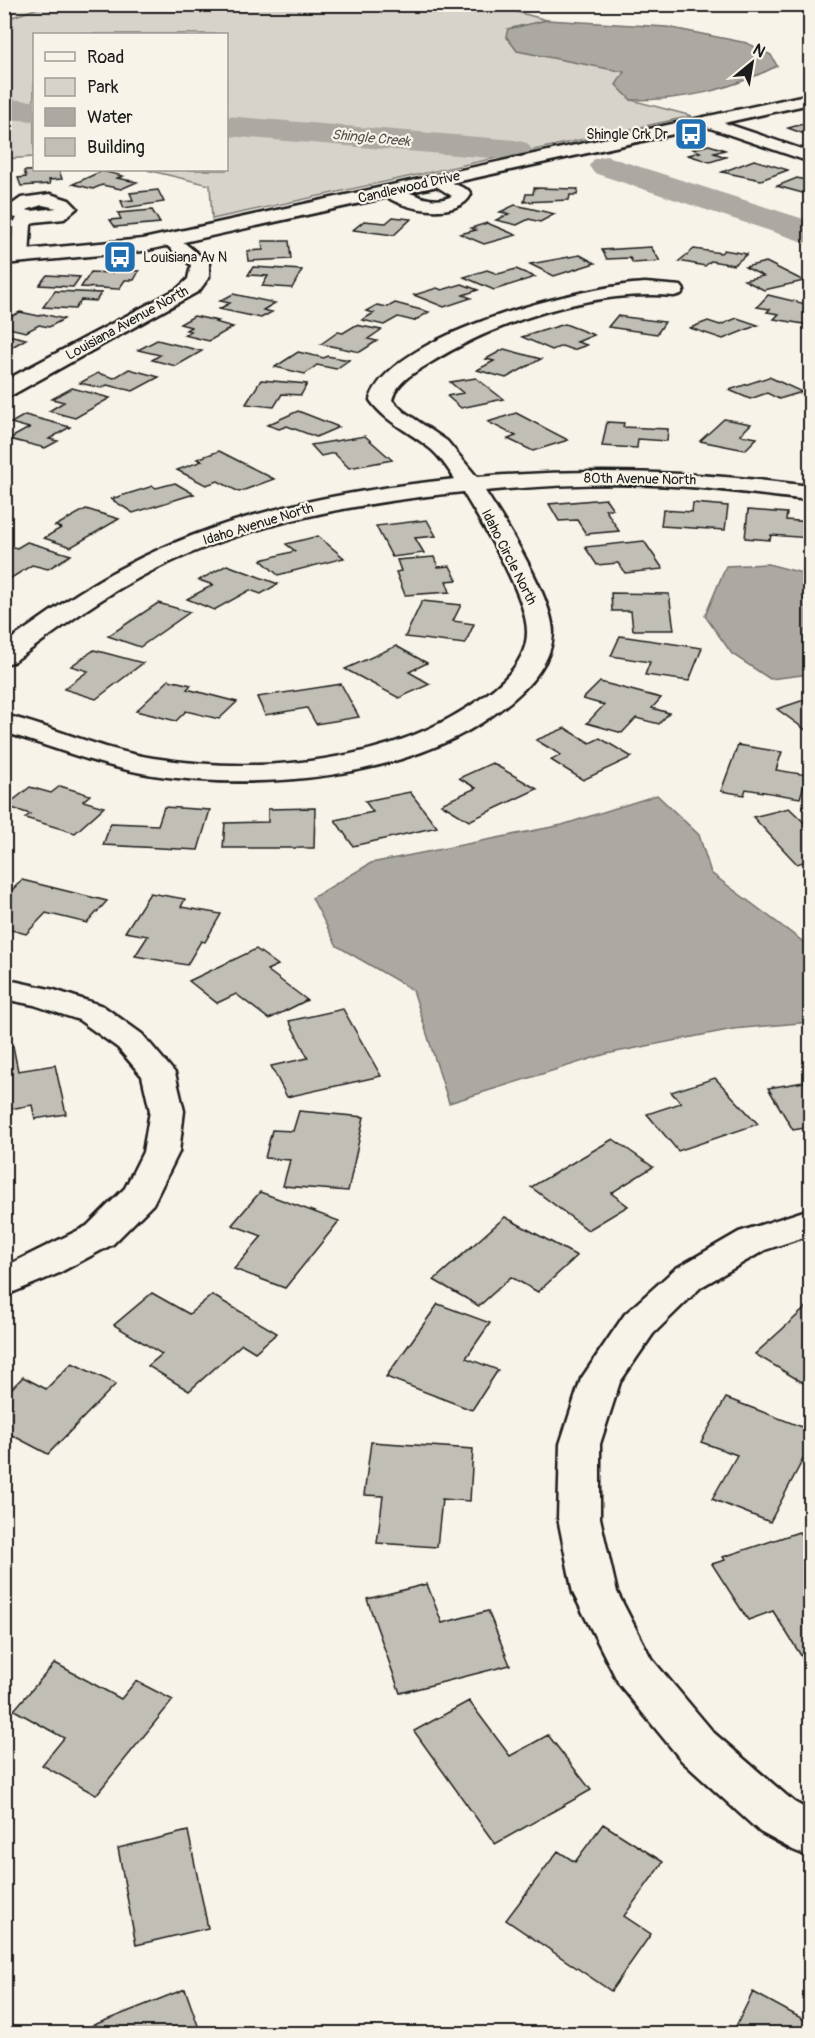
<svg xmlns="http://www.w3.org/2000/svg" width="815" height="2038" viewBox="0 0 815 2038" font-family="Pangolin,sans-serif">
<style>
.built{fill:#e6e3d9}
.green{fill:#d7d3cb;stroke:#7a7874;stroke-width:1.5}
.water{fill:#aca9a2;stroke:#72716c;stroke-width:1.5}
.lines{fill:none;stroke-linecap:round;stroke-linejoin:round}
.river{fill:#aca9a2;fill-rule:evenodd}
.building{fill:#c0beb5;stroke:#1c1c1c;stroke-width:1.5}
.street-casing{stroke:#1c1c1c;stroke-width:5}
.secondary-casing{stroke:#1c1c1c;stroke-width:5}
.street{fill:#f7f3e8;fill-rule:evenodd}
.secondary{fill:#f7f3e8;fill-rule:evenodd}
.labels{text-anchor:middle;dominant-baseline:central;stroke-width:4.5;stroke-linejoin:round;paint-order:stroke}
.far-poi-label{font-size:14px;fill:#1c1c1c;stroke:#f7f3e8;text-anchor:end}
.far-water-label{font-size:14px;font-style:italic;fill:#565452;stroke:#f7f3e8}
.far-street-label{font-size:14px;fill:#1c1c1c;stroke:#f7f3e8}
</style>
<rect width="100%" height="100%" fill="#f7f3e8"/>
<filter id="ink" filterUnits="userSpaceOnUse"><feTurbulence type="fractalNoise" baseFrequency=".0167" numOctaves="2"/><feDisplacementMap in="SourceGraphic" scale="12" xChannelSelector="R" yChannelSelector="G"/><feConvolveMatrix kernelMatrix="1 2 1 2 8 2 1 2 1" color-interpolation-filters="sRGB"/></filter>
<g filter="url(#ink)">
<path class="built" d="M5 4 49 5 5 20Z
M629 5H776L705 11Z"/>
<path class="green" d="M49 4 490 5 547 20 508 29 578 61 625 72 631 100 692 116 212 219 210 185 147 170H226V34H34V157L5 159 4 20Z"/>
<path class="water" d="M547 20 667 27 747 43 771 55 777 66C727 91 686 100 631 100L616 85 624 72 517 51 506 36 508 29Z
M768 564 810 575V674L770 679 732 654 705 616 726 566Z
M657 795 699 835 711 873 810 947V1022L733 1029 606 1054 449 1103 413 990 337 946 312 898 371 863 562 825Z"/>
<g class="lines">
<path class="river" d="M4 99 34 101V121L4 119Z
M226 116 515 140 527 143 532 150 527 157 515 160 226 136Z
M606 156 810 221V244L594 173 589 166 594 159Z"/>
</g>
<path class="building" d="M810 122V136L788 128Z
M709 145 725 150 714 153 726 157 710 162 688 155 700 152 693 149Z
M754 160 788 170 761 180 722 172Z
M59 170 62 179 49 180 50 184 21 186 18 178 26 177 24 171Z
M102 171 123 176 117 178 137 182 121 189 102 185 93 189 73 184Z
M797 178 810 181V192L806 194 777 186Z
M534 188 578 189 577 195H570L569 200 524 202 526 194H533Z
M158 190 164 202 124 208 121 201 133 200 130 193Z
M515 205 555 214 540 222 529 219 517 225 496 220 509 214 500 212Z
M152 210 160 223 115 227 110 220 121 219 118 213Z
M393 217 411 219 394 235 353 230 364 221 386 223Z
M487 223 516 235 484 244 460 234 476 230 471 228Z
M262 241H289L291 259 248 261 247 251 263 250Z
M651 247 660 261 633 263 630 258 607 259 602 250Z
M694 249 721 253 724 250 747 254 734 265 711 261 705 266 679 261Z
M580 255 595 263 554 276 530 264Z
M766 262 804 281 764 290 744 280 763 276 745 267Z
M253 267 302 270 292 288 262 286 268 276 248 275Z
M516 269 535 277 494 290 464 277 487 270 498 274Z
M114 270 139 271 134 280H125L119 289 81 287 91 272 112 273Z
M47 275 80 277 73 287 39 285Z
M462 284 478 290 463 295 471 298 444 307 414 295 437 288 442 290Z
M55 291 101 293 96 301 81 300 75 309 43 307Z
M233 294 275 303 263 310 272 312 261 318 219 309 230 303 220 301Z
M768 295 810 305V314L808 317H810V325L774 319 779 314 767 312 770 309 757 307Z
M395 303 429 312 414 321 398 317 384 325 362 320 374 313 366 311 377 305 388 307Z
M20 312 39 316 43 314 64 319 49 327 39 325 26 332 4 327V320Z
M194 316 218 321 215 322 233 327 209 341 184 335 191 331 186 330 191 327 180 324Z
M617 316 665 322 657 334 608 327Z
M737 318 758 325 723 339 690 328 708 321 720 325Z
M565 324 594 335 577 342 587 345 573 350 562 346 552 350 522 337Z
M356 325 381 330 368 339 377 341 360 352 321 344 338 332 343 333Z
M4 334 26 339 12 347 4 345Z
M157 340 202 351 176 366 152 360 160 355 138 350Z
M504 349 541 359 506 378 477 370 494 361 486 359Z
M298 352 324 358 327 356 349 360 336 369 317 365 305 374 275 367Z
M129 369 159 377 133 391 107 385 101 388 80 383 98 373 114 378Z
M769 377 802 392 779 399 767 393 750 399 729 390Z
M476 378 503 399 461 408 447 396 463 393 450 382Z
M261 380 307 384 301 395 282 394 274 407 246 404Z
M72 388 110 398 75 418 49 411 64 402 52 399Z
M298 411 339 427 316 437 287 426 279 429 267 425Z
M516 413 568 440 533 451 508 439 516 436 488 422Z
M25 415 70 427 49 439 58 441 45 448 9 439 29 428 11 423Z
M724 419 751 424 740 435 757 438 745 450 700 441Z
M607 422 624 423 623 427 668 429 667 441 638 439 637 448 602 446Z
M365 436 392 460 349 468 334 453 321 456 311 445Z
M219 451 274 479 239 492 218 481 206 485 177 470 202 461 197 459Z
M175 483 194 494 133 513 111 499 153 486 156 488Z
M606 499 613 509H605L619 531 586 534 577 520 559 521 549 504Z
M693 503 728 506 725 530 661 526 663 510 692 512Z
M86 509 119 519 71 547 44 538 61 528 55 526Z
M748 510 787 513 786 520 810 522V538L771 535 770 540 745 538Z
M427 520 436 536 415 538 424 553 392 557 376 526Z
M318 536 344 558 278 575 261 560 295 551 286 544Z
M644 541 663 569 625 573 618 563 597 565 585 547Z
M27 542 71 555 48 569 32 565 8 580 4 578V545L17 548Z
M434 557 438 567 450 566 457 580 446 581 450 592 405 595 396 572 401 571 397 560Z
M227 565 278 584 261 594 250 590 214 610 187 599 213 585 199 580Z
M611 593 669 594 674 630H633L631 611H612Z
M422 601 461 605 453 621 474 624 465 644 405 637Z
M158 603 190 612 140 647 108 636Z
M620 636 702 648 689 681 645 675 650 662 611 656Z
M396 646 427 663 409 672 430 684 399 698 345 669Z
M94 650 143 663 96 699 64 689 88 671 71 666Z
M169 680 191 685 187 689 237 702 219 719 186 711 176 721 136 711Z
M600 682 661 698 652 708 669 713 659 724 636 718 622 733 587 723 604 705 583 699Z
M341 684 359 717 316 724 307 708 265 715 257 697Z
M810 698V733L777 709Z
M565 728 590 743 600 738 632 757 583 780 551 760 561 755 536 740Z
M738 745 782 752 776 770 807 775 800 798 746 789 744 795 721 791Z
M492 763 537 789 469 821 441 804 476 788 459 778Z
M60 786 90 795 83 801 104 807 75 833 25 818 30 814 6 806 30 787 51 793Z
M410 792 437 827 353 846 335 820 373 812 365 801Z
M164 807 210 810 198 850 103 845 111 823 158 825Z
M315 808 314 848H223L225 823 268 822V809Z
M789 808 810 828V860L797 864 753 817Z
M22 880 107 901 87 923 46 913 26 934 4 928V898Z
M150 893 185 899 181 907 221 914 205 942 201 941 187 965 135 956 148 936 125 932Z
M256 949 278 965 267 970 307 1000 269 1019 236 994 217 1003 189 981Z
M343 1009 381 1076 287 1097 271 1066 308 1058 289 1021Z
M13 1046 18 1071 55 1065 66 1114 35 1119 32 1105 4 1110V1047Z
M715 1078 758 1124 678 1151 647 1114 681 1103 671 1092Z
M810 1081V1127L793 1130 768 1088Z
M299 1111 364 1117 348 1191 283 1186 290 1160 265 1158 272 1130 293 1131Z
M613 1139 653 1167 611 1193 628 1206 588 1230 531 1187Z
M260 1192 339 1221 285 1288 234 1269 262 1236 232 1225Z
M505 1217 577 1256 538 1292 511 1277 479 1306 434 1280Z
M152 1293 189 1314 212 1295 277 1333 255 1352 242 1344 189 1391 148 1366 162 1354 114 1325Z
M438 1304 490 1323 466 1358 498 1370 472 1410 386 1377Z
M810 1304V1379L805 1384 755 1354Z
M72 1363 116 1384 48 1454 4 1431V1396L23 1377 46 1389Z
M726 1398 810 1430V1446L770 1522 712 1499 737 1455 701 1442Z
M371 1442 473 1449 470 1501 442 1499 437 1547 377 1543 383 1496 364 1495Z
M799 1532 810 1548V1660L805 1662 773 1611 748 1620 712 1564 725 1560 723 1557Z
M427 1584 442 1623 488 1611 510 1665 400 1693 367 1599Z
M55 1663 121 1699 136 1681 173 1700 96 1795 42 1765 64 1738 14 1710Z
M469 1701 510 1756 548 1735 591 1790 495 1844 414 1731Z
M603 1824 663 1862 624 1916 651 1934 611 1991 506 1920 558 1851 575 1862Z
M188 1831 208 1928 136 1945 118 1848Z
M185 1989 201 2034H71Z
M753 1992 810 2023V2034H732Z"/>
<g class="lines">
<defs>
<path id="street" d="M707 117 810 152V162L701 125 699 122 701 119Z
M437 176 468 190 471 194C460 221 395 210 381 191L384 187 390 186C412 191 430 207 452 196L428 181 431 177Z
M50 194 69 200 77 208 64 219 35 222 31 225 29 257 27 261H13L11 257 13 223 17 218 12 217 7 208 21 198ZM42 205 57 208 31 211 26 210Z
M169 234 176 236 209 263V277L199 291 12 395 4 396V381L177 289 188 279 191 265 160 240 162 236Z
M645 283 681 286 684 290 681 294 674 296C595 289 497 321 430 363 415 372 397 381 392 400L403 411 447 441 477 477C593 468 694 471 810 486V500C765 496 719 488 673 486 611 482 548 485 485 491 505 522 553 598 553 633 552 666 522 694 497 712 408 779 260 791 153 775 102 767 53 747 4 732V715C54 727 102 750 153 758 262 775 392 764 483 697 504 682 527 660 527 632 527 596 482 524 463 492 348 504 233 525 131 582 89 605 52 635 13 662L4 664V644C45 616 83 587 127 565 228 512 342 491 455 479 448 469 441 458 432 450 411 432 386 423 370 400 388 334 584 286 645 283Z
M4 979 54 990 103 1006 142 1034 175 1073 184 1111 179 1152 153 1204 113 1244 57 1274 4 1296V1267L87 1226 125 1188 143 1152 150 1111 142 1076 118 1048 79 1020 34 1005 4 999Z
M810 1209V1235L765 1250 701 1287 653 1334 620 1382 600 1444V1518L617 1592 651 1658 714 1733 794 1802 810 1811V1857L793 1850 760 1832 682 1761 619 1684 573 1593 558 1518 560 1444 581 1379 625 1314 675 1269 739 1232Z"/>
<path id="secondary" d="M810 94V104L143 251 4 264V252L143 239Z"/>
</defs>
<use href="#street" class="street-casing"/>
<use href="#secondary" class="secondary-casing"/>
<use href="#street" class="street"/>
<use href="#secondary" class="secondary"/>
</g>
</g>
<defs>
<symbol id="bus-square" viewBox="-11 -11 22 22"><rect x="-9" y="-9" width="18" height="18" rx="4" fill="#1f6fb2" stroke="#f7f3e8"/><path d="M-5-6H5V4H4V6H2V4H-2V6H-4V4H-5ZM-3.5-4V0h7V-4ZM-3.5 1.2v1.5H-2V1.2ZM2 1.2v1.5H3.5V1.2Z" fill="#fff"/></symbol>
</defs>
<g fill-rule="evenodd">
<use href="#bus-square" x="672" y="115" width="38" height="38"/>
<use href="#bus-square" x="101" y="238" width="38" height="38"/>
</g>
<g class="labels">
<g class="far-poi-label">
<text x="668" y="134">Shingle Crk Dr</text>
<text x="143" y="257" text-anchor="start">Louisiana Av N</text>
</g>
<g class="far-water-label">
<text transform="translate(371 138) rotate(5)">Shingle Creek</text>
</g>
<g class="far-street-label">
<text transform="translate(409 187) rotate(-13)">Candlewood Drive</text>
<text transform="translate(127 323) rotate(-29)">Louisiana Avenue North</text>
<text transform="translate(640 479) rotate(1)">80th Avenue North</text>
<text transform="translate(258 524) rotate(-17)">Idaho Avenue North</text>
<text transform="translate(509 557) rotate(63)">Idaho Circle North</text>
</g>
</g>
<rect width="815" height="2038" fill="none" stroke="#f7f3e8" stroke-width="24"/>
<rect x="12" y="12" width="791" height="2014" fill="none" stroke="#1c1c1c" stroke-width="2" filter="url(#ink)"/>
<rect x="33" y="33" width="195" height="138" fill="#f7f3e8" stroke="#9f9d96" stroke-width="1.5"/>
<rect x="45" y="52" width="30" height="9" fill="#f7f3e8" stroke="#9f9d96" stroke-width="1.5"/>
<text x="87" y="63" font-size="18" fill="#1c1c1c">Road</text>
<rect x="45" y="78" width="30" height="18" fill="#d7d3cb" stroke="#9f9d96" stroke-width="1.5"/>
<text x="87" y="93" font-size="18" fill="#1c1c1c">Park</text>
<rect x="45" y="108" width="30" height="18" fill="#aca9a2" stroke="#9f9d96" stroke-width="1.5"/>
<text x="87" y="123" font-size="18" fill="#1c1c1c">Water</text>
<rect x="45" y="138" width="30" height="18" fill="#c0beb5" stroke="#9f9d96" stroke-width="1.5"/>
<text x="87" y="153" font-size="18" fill="#1c1c1c">Building</text>
<g transform="translate(752 63) rotate(30)" stroke="#f7f3e8" stroke-width="4.5" paint-order="stroke">
<path d="M0-4.5L10 22L0 15L-10 22Z" fill="#1c1c1c"/>
<text y="-9" font-size="16" font-weight="bold" text-anchor="middle" fill="#1c1c1c">N</text>
</g>
</svg>
